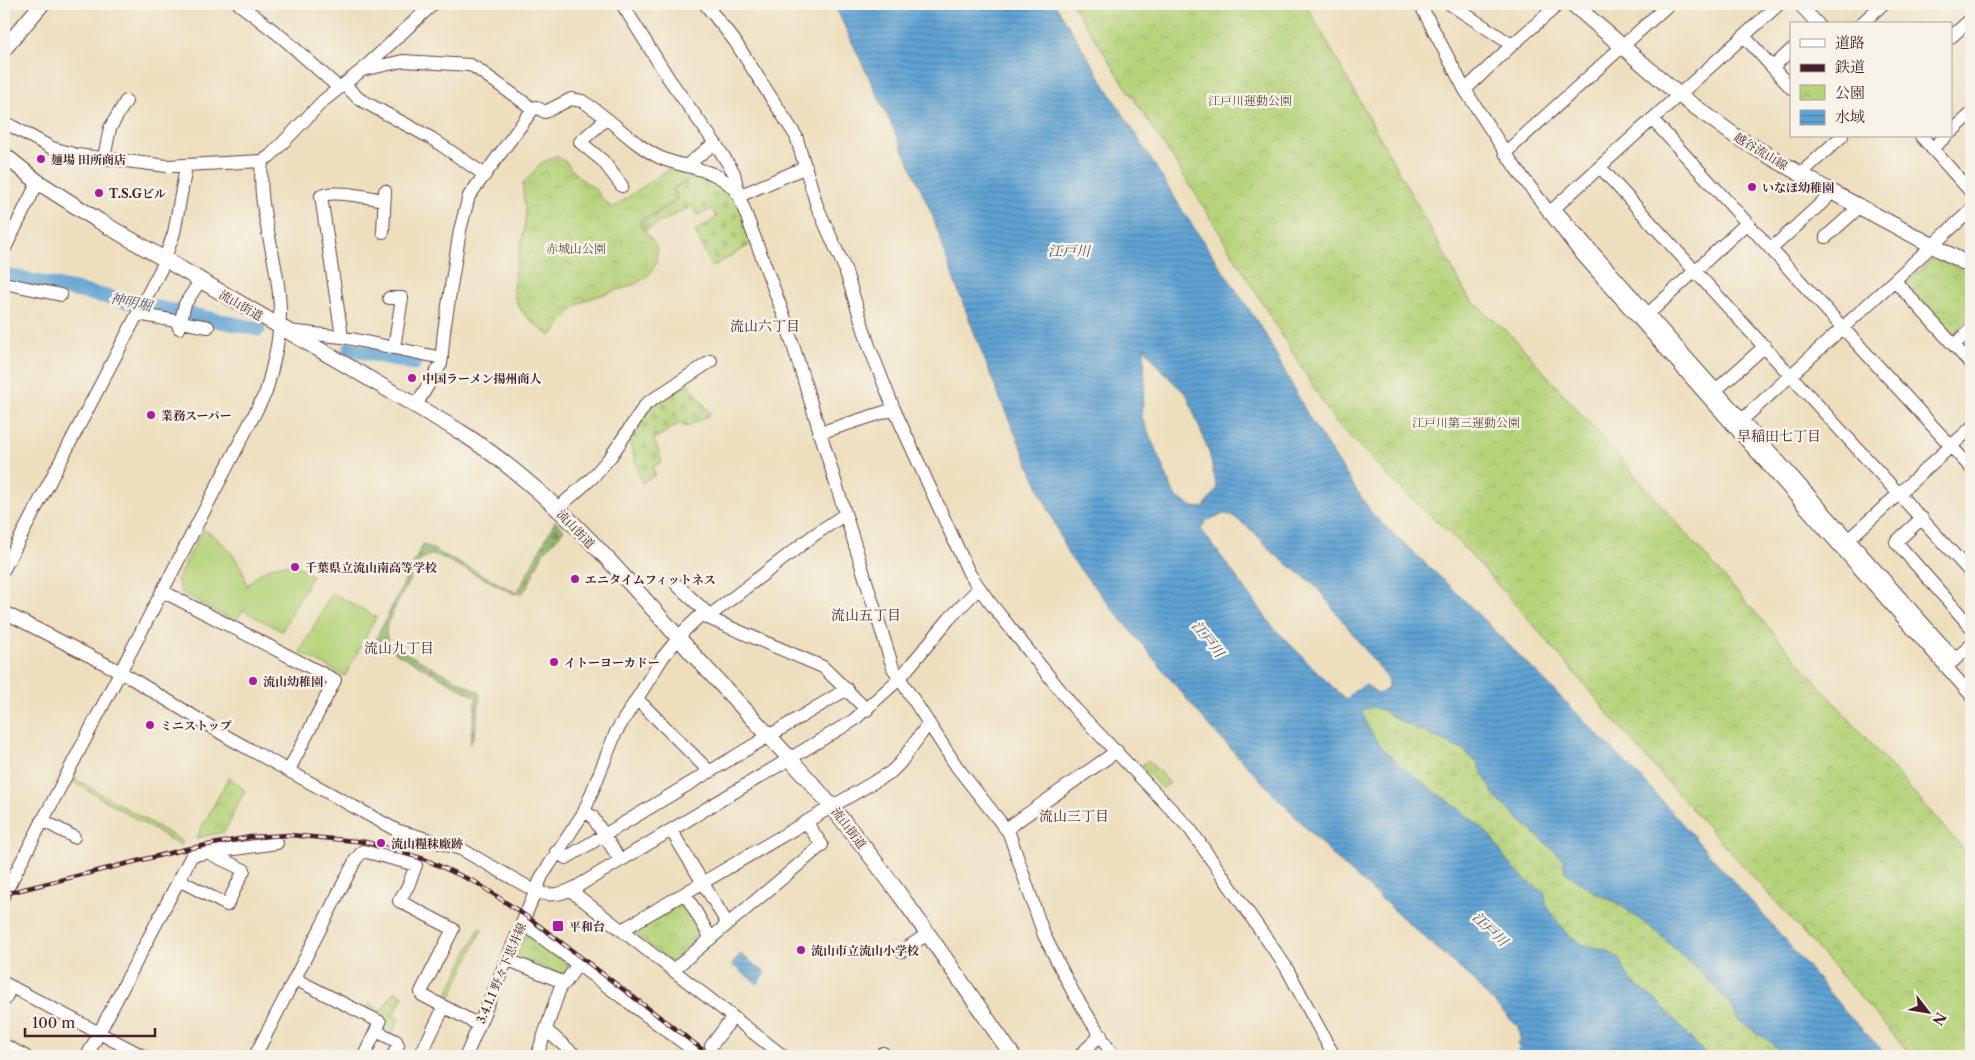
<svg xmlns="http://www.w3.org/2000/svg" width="1975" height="1060" viewBox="0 0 1975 1060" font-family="'Libre Caslon Text','Noto Serif JP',serif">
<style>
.grass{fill:#b5d37a;stroke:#807952}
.forest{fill:url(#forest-firs);stroke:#6d6a4a}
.wetland{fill:url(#wetland-marsh);stroke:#807952}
.cemetery{fill:url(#cemetery-stones);stroke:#807952}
.park{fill:url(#park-crowns);stroke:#807952}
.garden{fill:url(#garden-furrows);stroke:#807952}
.water{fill:url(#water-rules);stroke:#54607f;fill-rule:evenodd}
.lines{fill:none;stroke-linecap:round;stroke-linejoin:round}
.river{stroke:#5ea2d3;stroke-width:15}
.minor-casing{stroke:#623c41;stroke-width:14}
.major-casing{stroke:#623c41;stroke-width:17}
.minor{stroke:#fff;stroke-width:12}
.major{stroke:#fff;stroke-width:15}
.rail-casing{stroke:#4a1f2b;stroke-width:4.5}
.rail{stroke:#f7f3e8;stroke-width:2.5;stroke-dasharray:8;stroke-linecap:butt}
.poi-dot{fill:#b5179e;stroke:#f7f3e8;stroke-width:2}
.labels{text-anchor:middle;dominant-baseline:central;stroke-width:5;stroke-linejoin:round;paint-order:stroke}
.park-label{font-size:12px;fill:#654c3f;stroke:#f7f3e8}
.street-label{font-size:12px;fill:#4a1f2b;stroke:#f7f3e8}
.poi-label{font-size:12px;font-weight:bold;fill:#4a1f2b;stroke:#f7f3e8;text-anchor:start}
.water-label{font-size:14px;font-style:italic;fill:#52536e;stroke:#f7f3e8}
.neighbourhood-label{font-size:14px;fill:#4a1f2b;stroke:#f7f3e8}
</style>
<defs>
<pattern id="forest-firs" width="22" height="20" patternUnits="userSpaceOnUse" patternTransform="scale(1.25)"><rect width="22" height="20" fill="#90b56a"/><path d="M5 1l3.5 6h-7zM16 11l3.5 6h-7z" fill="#789357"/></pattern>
<pattern id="wetland-marsh" width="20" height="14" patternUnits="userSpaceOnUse" patternTransform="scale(1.25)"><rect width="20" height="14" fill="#b5d37a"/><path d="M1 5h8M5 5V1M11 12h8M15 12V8" fill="none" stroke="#9db56a"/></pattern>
<pattern id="cemetery-stones" width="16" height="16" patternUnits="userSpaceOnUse" patternTransform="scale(1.25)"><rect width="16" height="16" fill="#b5d37a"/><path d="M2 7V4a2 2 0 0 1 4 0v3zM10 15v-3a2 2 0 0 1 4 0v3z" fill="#9db56a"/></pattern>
<pattern id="park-crowns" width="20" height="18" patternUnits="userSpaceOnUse" patternTransform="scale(1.25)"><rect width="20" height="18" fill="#b5d37a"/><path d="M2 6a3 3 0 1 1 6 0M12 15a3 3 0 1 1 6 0" fill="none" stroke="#9db56a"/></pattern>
<pattern id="garden-furrows" width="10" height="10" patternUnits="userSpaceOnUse" patternTransform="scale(1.25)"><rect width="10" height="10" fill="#b5d37a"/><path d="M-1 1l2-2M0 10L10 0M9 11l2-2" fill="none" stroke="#9db56a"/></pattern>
<pattern id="water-rules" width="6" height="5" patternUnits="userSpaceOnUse" patternTransform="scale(1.25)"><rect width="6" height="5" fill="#5ea2d3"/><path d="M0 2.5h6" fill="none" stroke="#5083ab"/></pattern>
</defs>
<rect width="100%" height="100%" fill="#f7f3e8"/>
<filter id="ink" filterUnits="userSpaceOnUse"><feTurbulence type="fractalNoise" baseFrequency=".02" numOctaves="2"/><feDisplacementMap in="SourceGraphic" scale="10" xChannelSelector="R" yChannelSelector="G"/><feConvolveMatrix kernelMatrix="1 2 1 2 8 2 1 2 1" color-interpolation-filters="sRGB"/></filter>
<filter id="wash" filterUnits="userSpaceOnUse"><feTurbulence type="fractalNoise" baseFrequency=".0096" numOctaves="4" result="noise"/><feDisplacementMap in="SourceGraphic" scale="20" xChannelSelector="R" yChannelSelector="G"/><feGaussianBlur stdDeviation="1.12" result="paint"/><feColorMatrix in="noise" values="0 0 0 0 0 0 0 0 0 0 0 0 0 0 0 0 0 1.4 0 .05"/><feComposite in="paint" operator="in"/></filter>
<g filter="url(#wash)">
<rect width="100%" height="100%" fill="#eddfbe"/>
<path class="grass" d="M203 529C225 542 243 561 247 587 256 571 280 559 299 567 303 568 308 573 312 575L282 631 246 612 244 609 235 622 181 592 177 579Z
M332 593 376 617 345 676 300 652Z
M72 777 182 841 180 845 70 780Z
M479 928 482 929 447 1005 443 1003Z"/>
<path class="forest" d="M555 521 564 530 543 553 527 588 522 593 515 594 441 557C431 552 423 557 417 565L387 624 386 633 389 644 479 692 480 697 475 733 470 744 476 697 375 641 423 544 517 593Z"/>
<path class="wetland" d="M1372 707 1382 710 1398 720 1463 750 1478 764 1495 797 1563 859 1566 872 1596 893 1619 904 1657 932 1715 987 1732 1006 1738 1020 1769 1041 1785 1056H1707L1659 1003 1635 984 1626 973 1620 959 1606 950 1582 944 1566 933 1546 905 1545 893C1538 888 1529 884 1523 878 1501 859 1487 832 1464 813 1429 784 1374 759 1361 710Z"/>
<path class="cemetery" d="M699 172 735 193 753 243 712 267 695 231 716 218 712 209 697 215 692 206 644 231 640 223 678 200 673 189Z
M688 383 711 414 687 427 679 424 654 439 662 461 653 467 655 475 642 483 629 440 651 406Z"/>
<path class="park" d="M1072 4H1306L1468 297 1516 340 1971 858V1056H1912L1786 913 1660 774 1531 622 1459 542 1391 479 1333 419 1197 196Z
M555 156 565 161 578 177 594 188 604 201 613 208 674 165 698 172 672 189 677 199 639 222C643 233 656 239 657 251 660 291 601 289 579 304 568 311 559 327 551 336 492 297 518 280 525 222 527 210 522 197 523 184L540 164Z
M1936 256 1971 275V317L1953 334 1905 284Z
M1148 760 1170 783 1162 789 1141 766Z
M229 777 245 791 232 814 233 816 224 832 196 838Z
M682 898 705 937 675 962H670L632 931V928Z
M526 932 571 964 562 975 519 957 517 953Z
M368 1003 399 1019 392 1035 364 1011Z"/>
<path class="garden" d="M394 991 404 996 393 1016 382 1010Z"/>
<path class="water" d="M834 4H1055L1184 213 1263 330 1311 421 1373 515 1454 590 1647 784 1773 926 1848 1015 1888 1056H1785L1769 1041 1738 1020 1732 1006 1715 987 1657 932 1619 904 1596 893 1565 872 1563 859 1495 797 1478 764 1463 750 1398 720 1382 710 1372 707 1362 710C1371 760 1456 800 1490 836 1496 842 1500 851 1505 858 1516 873 1529 883 1545 893L1546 905 1566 933 1582 944 1606 950 1620 959 1626 973 1635 984 1659 1003 1707 1056H1546L1543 1053 1533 1056H1515L1520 1048 1517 1045 1520 1039 1518 1027 1466 974 1333 856 1210 727 1069 556 1000 399 954 280 933 217 910 164ZM1144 347 1163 372 1187 395 1209 452 1217 489 1203 508 1193 507 1175 496 1141 415 1145 388ZM1222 514 1232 515 1255 533 1274 554 1314 584 1388 679V688L1379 694 1366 685 1355 690 1346 700 1274 628 1201 529 1206 521Z
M740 954 766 973 758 984 732 965Z"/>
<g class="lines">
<path class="river" d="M4 275 258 329
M350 349 414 363"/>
</g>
</g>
<g filter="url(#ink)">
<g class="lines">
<defs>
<path id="minor" d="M239 4 283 38 339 88
M622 4 669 79 715 143 734 173 739 196 784 316 893 668 957 767 1009 833 1044 935 1073 992 1113 1056
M705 4 734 40 796 136 817 206 845 269 869 346 894 409 969 573 988 600 1076 710 1190 829 1286 967 1334 1056
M1420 4 1465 90 1515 167 1577 249 1971 695
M1450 4 1512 45 1559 4
M1799 4 1818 24
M1861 24 1883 4
M1744 36 1791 88
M1951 37 1971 19
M1773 67 1791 50
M362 70 403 61 470 65 476 68 533 109
M344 84 359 99 431 138 485 175
M1465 90 1512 45
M606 119 580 142 603 161 622 186
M1652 119 1971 468
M4 122 52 148 77 155 167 166 262 161 270 156 323 101 362 70 433 4
M1951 132 1971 114
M1921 136 1971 192
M1932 149 1946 136
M1505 153 1669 4
M104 158 110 128 126 101
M687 165 715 143
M1600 167 1971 573
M1803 176 1808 167 1842 136
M384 200C370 198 332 189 321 196L342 337 442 358
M1549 213 1779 4
M1560 215 1955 659
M383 232 385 191
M1826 237 1855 211 1858 206
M1771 249 1826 199 1830 191
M4 250 38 182
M1895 281 1971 364
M4 283 61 295
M389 298H402L394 348
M138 314 208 327
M1648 314 1747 223
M179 328 185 304 200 281
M288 331 342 337
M1954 345 1971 329
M1716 390 1765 346
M416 405 441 364 444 331 460 230 469 196 533 109 536 107 545 112 571 99 582 101C608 116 634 146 661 158 689 170 721 167 739 196L806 167
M1742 420 1971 210
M819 433 894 409
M557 509 592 478 611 456 646 404 711 361
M1922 518 1896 542 1971 627
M1849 539 1971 428
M4 569 161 269 174 233 186 167
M162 591 335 680 289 770
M4 612 121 672 231 739 396 830 461 849 535 891C550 898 564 894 578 886L854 720 900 678 949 619 979 588
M701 615 823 667 867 710
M708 617 814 535 844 515
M1950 664 1971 645
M637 699 710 772
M584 812 592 816 620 860
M42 820 74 837
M1006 829 1117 751
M671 830 727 923
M556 852 566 858 847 689
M179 880 227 905 244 870 209 853
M570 890 783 1056
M685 893 710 937
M4 895 266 392C275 358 283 330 279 294 275 249 257 207 262 161
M522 923 701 1056
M622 930 891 772 900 763 929 723
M902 951 926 935
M506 959 565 983 578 964
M673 970 822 845 806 822
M295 979 380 1022 364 1056
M4 983 143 1056
M4 1001 11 987
M546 1030 576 1056
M376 1031 396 1041 398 1045 393 1056
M4 1045 25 1056
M711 1046 733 1017
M883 1053 886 1056
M87 1056 192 855 277 843
M255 1056 356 859 363 851 416 865 408 886 399 901 453 929 421 992 422 995 479 1025
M420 1056 444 1007
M466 1056 542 876 584 812 616 732 663 657 685 630 705 611 677 585
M537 1056 562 982
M1079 1056 1101 1035"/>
<path id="major" d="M1573 4 1679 95 1738 138 1830 191 1971 266
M4 49 42 4
M4 155 38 182 99 221 459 431C548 487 621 572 690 651 743 709 799 765 848 827 907 900 959 980 1013 1056"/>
</defs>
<use href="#minor" class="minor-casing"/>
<use href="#major" class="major-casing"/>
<use href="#minor" class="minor"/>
<use href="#major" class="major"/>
<defs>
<path id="rail" d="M4 894 186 849 250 837 290 835 366 842 424 859 477 883 529 918 711 1056"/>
</defs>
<use href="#rail" class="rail-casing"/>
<use href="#rail" class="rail"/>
</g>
</g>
<g class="poi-dot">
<circle cx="41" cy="159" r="5"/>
<circle cx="1752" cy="187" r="5"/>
<circle cx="99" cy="193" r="5"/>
<circle cx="412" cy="378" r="5"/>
<circle cx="151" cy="415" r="5"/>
<circle cx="295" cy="567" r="5"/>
<circle cx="575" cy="579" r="5"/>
<circle cx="554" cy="662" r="5"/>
<circle cx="253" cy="681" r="5"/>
<circle cx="150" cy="725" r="5"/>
<circle cx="381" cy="843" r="5"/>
<rect x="552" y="920" width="12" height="12" rx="2.5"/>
<circle cx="801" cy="950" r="5"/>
</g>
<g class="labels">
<g class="park-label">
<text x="1250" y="100">江戸川運動公園</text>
<text x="576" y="248">赤城山公園</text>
<text x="1466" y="422">江戸川第三運動公園</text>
</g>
<g class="street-label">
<text transform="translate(1761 151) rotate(31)">越谷流山線</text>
<text transform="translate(241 305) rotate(30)">流山街道</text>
<text transform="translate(576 529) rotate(46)">流山街道</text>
<text transform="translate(849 828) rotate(52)">流山街道</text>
<text transform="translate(501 973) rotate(-67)">3.4.1.1 野々下思井線</text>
</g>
<g class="poi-label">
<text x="51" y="159">麺場 田所商店</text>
<text x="1762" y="187">いなほ幼稚園</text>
<text x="109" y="193">T.S.Gビル</text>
<text x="422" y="378">中国ラーメン揚州商人</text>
<text x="161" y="415">業務スーパー</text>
<text x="305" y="567">千葉県立流山南高等学校</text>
<text x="585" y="579">エニタイムフィットネス</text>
<text x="564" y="662">イトーヨーカドー</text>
<text x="263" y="681">流山幼稚園</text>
<text x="160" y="725">ミニストップ</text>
<text x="391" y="843">流山糧秣廠跡</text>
<text x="569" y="926">平和台</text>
<text x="811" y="950">流山市立流山小学校</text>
</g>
<g class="water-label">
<text x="1069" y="251">江戸川</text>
<text transform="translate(131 302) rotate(12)">神明堀</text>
<text transform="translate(1208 639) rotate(51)">江戸川</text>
<text transform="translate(1490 929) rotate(43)">江戸川</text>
</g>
<g class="neighbourhood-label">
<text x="765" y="326">流山六丁目</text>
<text x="1779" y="436">早稲田七丁目</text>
<text x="866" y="615">流山五丁目</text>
<text x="399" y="648">流山九丁目</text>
<text x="1074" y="816">流山三丁目</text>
</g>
</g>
<rect width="1975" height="1060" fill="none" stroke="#f7f3e8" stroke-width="20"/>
<rect x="1790" y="22" width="162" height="115" fill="#f7f3e8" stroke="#b29e9c"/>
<rect x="1800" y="39" width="25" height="8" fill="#ffffff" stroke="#b29e9c"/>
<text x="1835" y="48" font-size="15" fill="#4a1f2b">道路</text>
<rect x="1800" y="64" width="25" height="8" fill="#4a1f2b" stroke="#b29e9c"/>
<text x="1835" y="72" font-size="15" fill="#4a1f2b">鉄道</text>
<rect x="1800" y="85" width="25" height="15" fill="url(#park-crowns)" stroke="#b29e9c"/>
<text x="1835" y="98" font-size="15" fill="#4a1f2b">公園</text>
<rect x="1800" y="110" width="25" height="15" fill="url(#water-rules)" stroke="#b29e9c"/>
<text x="1835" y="122" font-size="15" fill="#4a1f2b">水域</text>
<g transform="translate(1928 1012) rotate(121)" stroke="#f7f3e8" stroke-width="4" paint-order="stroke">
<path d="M0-4L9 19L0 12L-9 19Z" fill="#4a1f2b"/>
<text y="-8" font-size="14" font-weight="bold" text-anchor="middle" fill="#4a1f2b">N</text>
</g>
<path d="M25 1028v8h130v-8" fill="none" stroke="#4a1f2b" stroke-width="2.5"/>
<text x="32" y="1028" font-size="15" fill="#4a1f2b" stroke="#f7f3e8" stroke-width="4" paint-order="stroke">100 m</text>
</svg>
